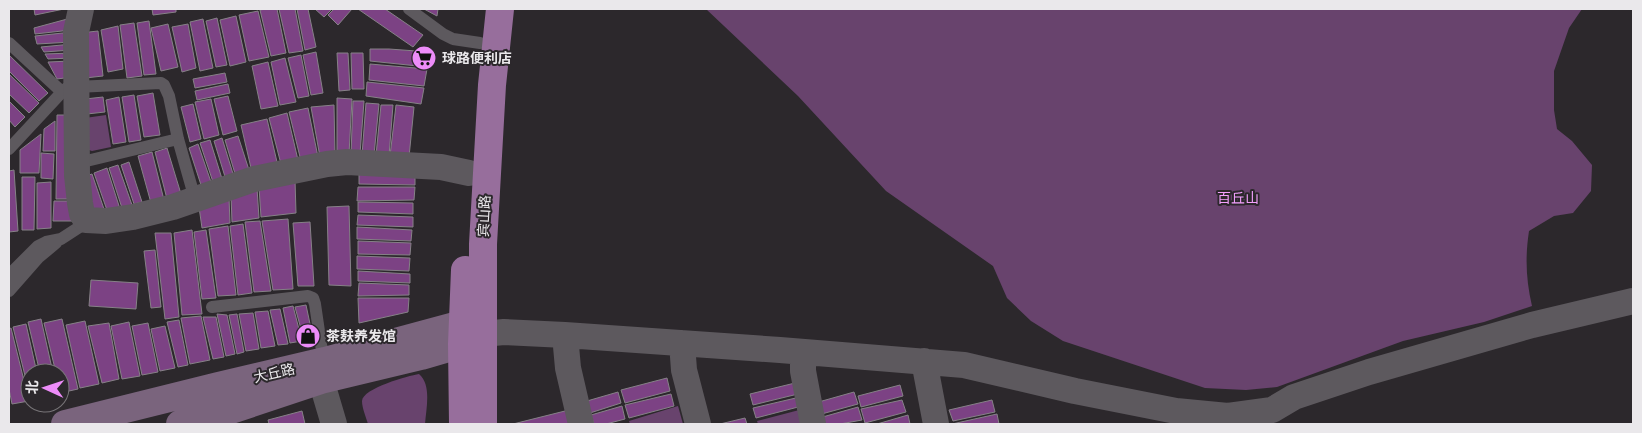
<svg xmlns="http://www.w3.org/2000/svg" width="1642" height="433" viewBox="0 0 1642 433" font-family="'IBM Plex Sans','Noto Sans SC',sans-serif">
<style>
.green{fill:#68436d}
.building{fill:#7c4284;stroke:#868187}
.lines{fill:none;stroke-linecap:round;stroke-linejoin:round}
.lane{stroke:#5d595e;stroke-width:12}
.street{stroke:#5d595e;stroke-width:26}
.secondary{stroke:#7a647d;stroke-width:28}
.primary{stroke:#976e9c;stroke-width:28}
.labels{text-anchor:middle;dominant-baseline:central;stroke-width:4;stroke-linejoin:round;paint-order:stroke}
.poi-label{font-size:14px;font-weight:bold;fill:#eae8eb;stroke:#2c282c;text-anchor:start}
.park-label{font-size:14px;fill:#f3a0fd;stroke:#2c282c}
.street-label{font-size:14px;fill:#eae8eb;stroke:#2c282c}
</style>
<rect width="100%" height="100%" fill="#2c282c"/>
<path class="green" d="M706 9H1582L1569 28 1554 71V110L1557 129 1572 141 1592 165 1591 191 1573 213 1554 216 1529 231C1525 257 1526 280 1532 306L1484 322 1403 341 1277 387 1246 390 1205 388 1063 341 1031 321 1007 298 993 266 886 191 798 96Z
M106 115 111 147 92 151 89 150 85 118Z
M419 374C432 385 426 409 425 424H368C366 417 362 408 362 401 363 388 408 376 419 374Z
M678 406 683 424H630L629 421Z
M803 409 807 424H758L757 421Z"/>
<path class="building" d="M34 9H64L35 15Z
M152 9H176V12L153 15Z
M266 9H277L286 53 271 56 260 10Z
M279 9H295L303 51 289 53Z
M297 9H308L316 47 305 50Z
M315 9H332L324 17Z
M334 9H352L338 25 328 15Z
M358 9H385L423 35 413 47Z
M424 9H438L437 16Z
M258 11 269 57 249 61 239 15Z
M236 16 246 62 230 66 220 20Z
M71 18V30L35 34 34 28Z
M217 18 227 65 216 67 206 21Z
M203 19 213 68 200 71 190 22Z
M149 21 156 74 144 75 137 23Z
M134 23 142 76 127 78 120 25Z
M168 24 178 67 161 71 151 28Z
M188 24 196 68 182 72 172 27Z
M118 26 123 69 108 72 101 30Z
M98 31 103 76 85 78 80 33Z
M72 32V42L37 44 35 36Z
M72 44V50L44 52 41 47Z
M370 49H389L430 52 427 67 370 61Z
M316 52 323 93 311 95 303 55Z
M72 53V58L48 59 45 54Z
M337 53H348L350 90 339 91Z
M351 53H363L364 89H352Z
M9 55 48 93 39 101 9 71Z
M301 55 309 96 298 98 288 58Z
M285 58 296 102 280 105 271 62Z
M72 61V77L57 79 48 62Z
M268 62 278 106 261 109 252 66Z
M370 64 427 69 424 86 369 80Z
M225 73 227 82 195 88 193 79Z
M9 74 39 103 29 113 9 94Z
M367 82 424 88 421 104 366 96Z
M228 84 230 93 197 100 195 91Z
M153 93 160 135 144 137 137 96Z
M134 95 141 140 129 142 122 97Z
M228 96 237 131 223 135 214 99Z
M103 97 105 112 87 114 85 99Z
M119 97 126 142 113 144 106 100Z
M337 98 352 99 349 154H337Z
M211 99 219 135 204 139 195 102Z
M9 101 25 117 15 127 9 120Z
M353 101H364L360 154H351Z
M366 103 379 104 374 155H362Z
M193 104 201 139 190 142 181 107Z
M334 105 335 156 320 157 311 107Z
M381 105H393L389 156 376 155Z
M396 105 414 107 409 157 390 156Z
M308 108 318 157 301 161 289 112Z
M287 113 298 160 281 164 269 118Z
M57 115H73L71 199H56Z
M267 119 277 162 251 168 241 125Z
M55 121V151H43L44 129Z
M41 134 39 173H20V150Z
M238 136 250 173 236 177 225 140Z
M222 138 234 177 226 180 214 141Z
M210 140 223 182 214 185 200 143Z
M198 144 212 185 202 188 189 148Z
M167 148 181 194 167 199 155 152Z
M152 152 164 200 151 203 138 156Z
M41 153 54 154 53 179 41 178Z
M129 162 142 202 134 204 121 165Z
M118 165 132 205 122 208 109 168Z
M107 168 120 209 108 213 94 173Z
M14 170 18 231 9 232V171Z
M359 172 415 174V185L359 184Z
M92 174 104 209 93 213 80 178Z
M22 177H35L34 230H22Z
M295 180 296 213 261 217 259 187Z
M51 182V228L37 229V183Z
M358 187H415L414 200 357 201Z
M257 188 259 218 232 222 231 195Z
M229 198 230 223 202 228 199 207Z
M54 201H73V221H53Z
M358 202 413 203V214L358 212Z
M349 206 351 286 329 285 327 207Z
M358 215 413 217V227L357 225Z
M288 219 293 289 273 290 262 221Z
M260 221 271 291 254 292 245 222Z
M310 222 314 286H298L293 223Z
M243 224 252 293 238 295 230 226Z
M228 226 236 295 218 296 209 229Z
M357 227 412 230 411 241 357 239Z
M192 230 202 314 182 315 174 233Z
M206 230 216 298 202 299 194 232Z
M155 233H171L179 317 165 319Z
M358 241 411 243 410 255 358 254Z
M155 250 161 307 151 308 144 251Z
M357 256 410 258 409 271 357 269Z
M358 271 410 274V283L358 281Z
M91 280 138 283 136 309 89 306Z
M359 283 409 285V295L358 296Z
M358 298H409L408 312 359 323Z
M306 305 313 338 304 340 295 307Z
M293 306 302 341 290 343 283 308Z
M280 309 288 344 278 345 270 310Z
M268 311 275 346 261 348 255 312Z
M253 313 259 349 246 351 239 314Z
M217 314 227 315 235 354 226 356Z
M237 314 244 352 237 354 229 315Z
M201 316 210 360 190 364 181 318Z
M203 317H216L224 357 213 359Z
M41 319 53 373H40L28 322Z
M62 319 78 389 60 393V373H56L44 323Z
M179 320 188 365 178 367 167 322Z
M85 321 99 384 80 388 66 325Z
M129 322 140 376 122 379 111 326Z
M109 323 119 379 102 383 88 326Z
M148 323 158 372 142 375 132 326Z
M26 324 37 373H30V396L13 327Z
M165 326 175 368 160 371 151 329Z
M11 328 29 401 12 404 9 389V329Z
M667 378 670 391 625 403 621 390Z
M795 383 798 394 753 405 750 394Z
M900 385 903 396 861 407 858 396Z
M618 392 621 403 590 413 587 401Z
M854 392 858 404 818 415 815 403Z
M671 394 674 406 629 418 625 405Z
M800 397 802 406 756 418 753 408Z
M902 400 906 412 865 423 861 409Z
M992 400 995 412 953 421 949 410Z
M622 406 625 419 606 424H594L591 415Z
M858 407 862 420 840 424H820L819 418Z
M569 410 572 424H513Z
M302 411 305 424H269L268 420Z
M997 414 999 424H952Z
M908 415 910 424H877Z
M745 418 747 424H720Z"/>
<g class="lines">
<path class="lane" d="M409 9 443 34 453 39 480 43
M9 43 62 92
M9 149 62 92 67 88 76 87 161 83 164 85 169 96 178 139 195 199
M78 163 178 139
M9 275 38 246 46 242 61 239 81 226 86 220
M9 291 38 258 56 243
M212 307 308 296 313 298 315 304 321 345 325 361"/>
<path class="street" d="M81 9 76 32 77 175 80 203 82 214 86 220 106 221 133 217 173 207 254 179 327 164 347 162 441 167 469 173
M483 334 504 332 565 335 780 350 964 365 1075 391 1176 411 1228 416 1272 410 1294 397 1369 372 1532 325 1633 301
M565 335 568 368 581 424
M682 343 684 370 698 424
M803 352V371L813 424
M924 361 936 424
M321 380 334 424"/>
<path class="secondary" d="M65 424 218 386 325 361 462 324 483 321
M180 424 219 414 321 380 421 356 462 344 481 341"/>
<path class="primary" d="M463 424 462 344 465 270
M483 424V244L492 85 500 9"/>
</g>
<defs>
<symbol id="supermarket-disc" viewBox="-11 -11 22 22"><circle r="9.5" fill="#ed8cf9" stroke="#2c282c"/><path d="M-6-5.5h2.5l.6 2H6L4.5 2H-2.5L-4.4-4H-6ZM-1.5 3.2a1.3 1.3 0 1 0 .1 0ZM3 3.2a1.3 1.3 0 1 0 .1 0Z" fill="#111"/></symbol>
<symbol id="shop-disc" viewBox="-11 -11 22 22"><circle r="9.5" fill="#ed8cf9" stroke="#2c282c"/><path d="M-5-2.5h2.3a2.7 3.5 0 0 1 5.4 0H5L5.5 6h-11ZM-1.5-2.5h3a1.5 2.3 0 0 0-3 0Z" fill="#111"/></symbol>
</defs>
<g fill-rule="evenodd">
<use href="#supermarket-disc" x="410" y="44" width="28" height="28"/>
<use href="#shop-disc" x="294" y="322" width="28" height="28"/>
</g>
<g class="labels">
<g class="poi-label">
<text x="442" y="58">球路便利店</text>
<text x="326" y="336">茶麸养发馆</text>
</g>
<g class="park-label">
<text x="1238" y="198">百丘山</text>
</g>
<g class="street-label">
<text transform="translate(484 216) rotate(-87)">宾山路</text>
<text transform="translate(274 373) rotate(-13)">大丘路</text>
</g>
</g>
<rect width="1642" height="433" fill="none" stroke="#eae8eb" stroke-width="20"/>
<g transform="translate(45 388) rotate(273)"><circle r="24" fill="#2c282c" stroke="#787578"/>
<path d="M0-4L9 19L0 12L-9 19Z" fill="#ed8cf9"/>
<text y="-8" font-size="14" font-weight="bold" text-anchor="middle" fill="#eae8eb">北</text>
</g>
</svg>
